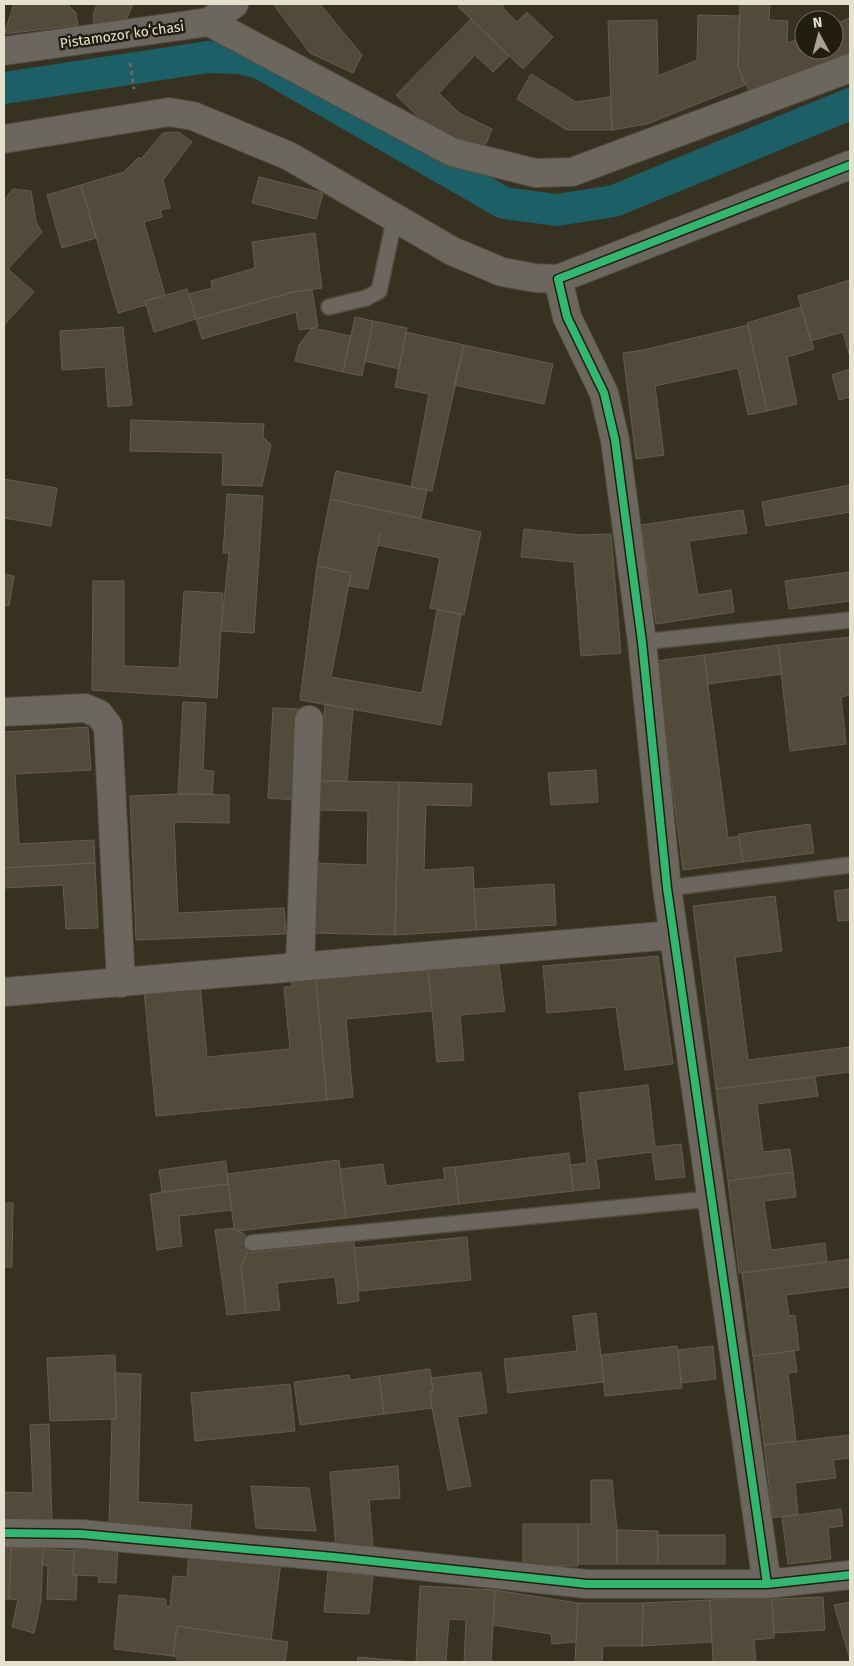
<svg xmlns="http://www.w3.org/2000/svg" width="854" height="1666" viewBox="0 0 854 1666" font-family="'Fira Sans',sans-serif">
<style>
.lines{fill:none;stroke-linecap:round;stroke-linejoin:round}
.canal{stroke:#1d5f66;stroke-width:32}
.building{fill:#534a3b;stroke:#645d50}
.lane-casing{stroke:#504c3e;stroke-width:18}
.street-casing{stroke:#504c3e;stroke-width:30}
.path{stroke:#6c6960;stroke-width:3;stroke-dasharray:4 4;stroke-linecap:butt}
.lane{stroke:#6b675f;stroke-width:15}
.street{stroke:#6b675f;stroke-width:28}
.cycleway-casing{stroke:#211e11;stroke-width:11}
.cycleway{stroke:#33b770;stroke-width:8}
.labels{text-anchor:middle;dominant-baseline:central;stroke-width:5;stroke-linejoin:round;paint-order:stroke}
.street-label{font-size:14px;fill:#e5e1cf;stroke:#211e11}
</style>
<rect width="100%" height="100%" fill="#363120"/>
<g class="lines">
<path class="canal" d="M4 88 208 57 239 58 260 63 504 203 557 210 614 201 850 104"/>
</g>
<path class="building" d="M14 4H67L76 13 78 25 4 34Z
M97 4H133L126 20 94 24 93 15Z
M273 4H320L362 55 353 73 310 53Z
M462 4H505L502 7 517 22 527 12 553 37 523 69 458 7Z
M740 4H770L769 20 788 21 787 43 804 37V50H834V24L850 18V52L750 93 738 67Z
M698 15 740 16 738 67 745 85 647 124 612 130 608 21 657 20 658 76 697 60Z
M471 19 509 56 493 72 475 55 439 93 459 113 492 129 482 153 435 133 396 95Z
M531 74 576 102 610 97 612 130H567L517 99Z
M179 132 192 142 163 180 170 208 160 210 162 217 144 222 165 295 145 301 146 305 118 313 81 185 124 172 139 157 141 159 163 133Z
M259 177 323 193 316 219 252 203Z
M81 185 96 238 62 248 47 195Z
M13 189 31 191 36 222 42 232 8 269 34 292 4 325V200Z
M315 233 322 288 293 292 196 319 189 294 212 288 211 281 255 268 252 242Z
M850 280V357L843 332 811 341 798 296Z
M187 289 196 319 154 332 145 301Z
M312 290 318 327 299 330 296 312 202 339 196 319 293 292Z
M801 307 814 349 787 357 797 404 767 411 747 323Z
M355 317 373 321 362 376 343 372Z
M373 321 407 328 399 369 365 361Z
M748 325 767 411 748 415 738 368 655 386 664 455 636 459 623 353 643 350Z
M123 327 132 405 108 407 105 367 62 370 60 331Z
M312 328 351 336 343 372 295 361 299 345Z
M406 332 464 345 432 491 411 487 429 394 395 387Z
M464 345 553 364 544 404 454 385Z
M850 369V397L839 400 832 375Z
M131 420 264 424 263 437 271 445 262 486 222 485 223 453 130 451Z
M336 471 427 490 421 518 330 499Z
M4 479 57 488 51 526 4 518Z
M850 485V512L766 526 762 502Z
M227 494 263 496 254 633 221 631 229 553H223Z
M330 499 481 532 464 615 430 608 440 558 378 545 380 534 368 589 349 586 351 573 317 566Z
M743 510 747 533 689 541 698 595 731 590 734 612 656 624 641 525Z
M524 529 581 535 611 534 621 653 581 656 574 562 521 557Z
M317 566 351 573 331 677 422 693 437 610 461 614 441 725 300 700Z
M850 572V601L789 609 785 581Z
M4 574 14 576 9 606 4 605Z
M93 581H124V666L179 668 184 591 223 593 217 698 92 690Z
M850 637V695L841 697 846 744 790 751 778 645Z
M778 645 782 674 708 684 704 655Z
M704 655 728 838 739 836 743 862 683 870 656 661Z
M183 702 206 703 203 770 214 771 212 794H178Z
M325 704 353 709 347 781H318Z
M273 708 300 709 295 800 268 798Z
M88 727 91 770 15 774 19 844 94 840 95 863 4 868V732Z
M596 770 598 802 551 805 548 773Z
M318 781 399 782 395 935 312 933 314 863 367 865 368 811 318 810Z
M399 782 472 784 471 806 426 805 424 870 473 867 476 930 395 935Z
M178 794 229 795V823L174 822 178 913 284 908 286 934 136 940 130 796Z
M810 824 814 853 743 862 739 834Z
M95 863 98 928 66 929 63 885 4 888V868Z
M554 884 556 925 476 930 474 889Z
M850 889V920L838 921 834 891Z
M775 896 782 951 735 957 748 1060 850 1047V1072L716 1089 693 906Z
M658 956 673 1064 625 1070 616 1007 547 1013 543 966Z
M499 965 505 1011 460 1015 464 1060 437 1062 428 969Z
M428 969 432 1011 346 1019 353 1097 327 1100 316 980Z
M315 974 327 1100 156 1116 144 991 200 985 207 1057 290 1049 284 987H292L291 977Z
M815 1077 818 1096 757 1104 763 1152 790 1149 793 1172 728 1181 716 1089Z
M648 1085 655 1147 681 1144 685 1177 656 1180 652 1152 596 1159 600 1188 573 1191 570 1165 587 1163 579 1093Z
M569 1153 573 1191 459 1204 455 1167Z
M339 1160 346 1218 238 1231 234 1228 227 1174Z
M226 1161 228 1184 162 1192 159 1170Z
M383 1164 386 1186 445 1179 443 1168 455 1167 459 1204 346 1218 340 1169Z
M793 1172 796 1197 764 1201 771 1250 825 1243 827 1262 739 1273 728 1181Z
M228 1184 232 1210 179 1216 182 1246 157 1250 150 1194Z
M4 1203H13L12 1267H4Z
M234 1228 245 1235 247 1253 241 1265 246 1313 227 1315 215 1230Z
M467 1237 471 1280 359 1291 354 1248Z
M354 1242 359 1301 338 1304 335 1277 277 1283 280 1310 246 1313 241 1265 247 1253Z
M850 1259V1287L786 1295 789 1316 795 1315 799 1350 753 1356 742 1273Z
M596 1313 604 1382 508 1393 504 1359 577 1351 573 1316Z
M677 1346 682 1388 605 1396 601 1355Z
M713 1346 716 1379 681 1383 678 1350Z
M794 1351 797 1372 788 1373 796 1441 764 1445 753 1356Z
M115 1355 116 1419 50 1421 47 1358Z
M430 1369 433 1391H430L432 1408 384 1414 379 1376Z
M481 1372 487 1413 457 1417 471 1486 448 1490 432 1408 430 1391H433L431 1378Z
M115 1373 141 1374 138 1502 192 1505 190 1533 109 1528 112 1419H116Z
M349 1375 350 1380 379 1376 384 1414 300 1425 294 1382Z
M290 1384 295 1431 195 1441 191 1393Z
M49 1424 52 1522 4 1521V1492L33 1493 30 1425Z
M850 1435V1458L833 1460 836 1478 795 1483 798 1514 773 1518 764 1445Z
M398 1466 400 1498 369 1500 373 1546 336 1549 330 1472Z
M591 1480H612L617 1530V1564H578V1524H591Z
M251 1486 309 1488 316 1531 256 1528Z
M841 1509 843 1526 828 1528 831 1559 788 1564 782 1517Z
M523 1524H578V1566H523Z
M617 1530 658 1531V1564H617Z
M657 1535H725V1564H658Z
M74 1546 118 1548 116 1583 98 1582 99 1576 73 1575Z
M4 1548H11L9 1599H4Z
M11 1548 43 1549 41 1601 34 1633 12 1627 18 1600 9 1599Z
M43 1549 74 1551 73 1575H77L76 1600 47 1599 48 1566 42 1565Z
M189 1553 281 1562 271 1640 177 1626 173 1656 114 1649 119 1595 166 1599V1606L170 1607 173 1576 187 1577Z
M328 1571 373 1576 369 1614 324 1612Z
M420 1586 495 1590 491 1662H464L466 1620 449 1619 446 1662H416Z
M495 1590 578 1603 576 1642 552 1644 551 1634 493 1625Z
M772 1596 774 1638 754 1640 756 1662H713L710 1600Z
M823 1597 825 1630 774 1633 772 1599Z
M710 1600 712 1642 642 1646 643 1603Z
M850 1602V1659L834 1605Z
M578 1603H643L642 1646H603L602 1662H575Z
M177 1626 288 1642 285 1662H177V1657L173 1656Z
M358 1657 413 1662H357Z"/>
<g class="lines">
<defs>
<path id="lane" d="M329 307 366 298 379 291 395 217
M642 642 850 620
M667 888 850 865
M252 1243 710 1199"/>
<path id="street" d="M209 22 452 152 535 173 572 172 850 68
M4 51 209 22 234 4
M4 139 169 112 193 116 289 156 452 251 502 272 535 278 558 279
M4 712 85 708 99 714 108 726 121 983
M300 966 309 720
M4 992 673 935
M4 1533 81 1534 334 1557 587 1584H767L850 1575
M767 1584 667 888 642 642 615 440 604 393 567 317 558 279 850 165"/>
</defs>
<use href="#lane" class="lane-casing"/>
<use href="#street" class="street-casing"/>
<path class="path" d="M130 63 134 89"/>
<use href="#lane" class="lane"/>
<use href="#street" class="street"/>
<defs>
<path id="cycleway" d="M4 1533 81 1534 334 1557 587 1584H767L850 1575
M767 1584 667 888 642 642 615 440 604 393 567 317 558 279 850 165"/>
</defs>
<use href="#cycleway" class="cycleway-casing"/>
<use href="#cycleway" class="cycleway"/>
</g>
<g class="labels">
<g class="street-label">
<text transform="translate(122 35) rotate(-8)">Pistamozor koʻchasi</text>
</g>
</g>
<rect width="854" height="1666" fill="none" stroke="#e5e1cf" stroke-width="10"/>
<g transform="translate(819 35) rotate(353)"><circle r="24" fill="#211e11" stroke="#6f6c5d"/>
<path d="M0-4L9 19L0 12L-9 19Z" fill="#a8a392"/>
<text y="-8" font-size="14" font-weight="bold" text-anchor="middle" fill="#e5e1cf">N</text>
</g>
</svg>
